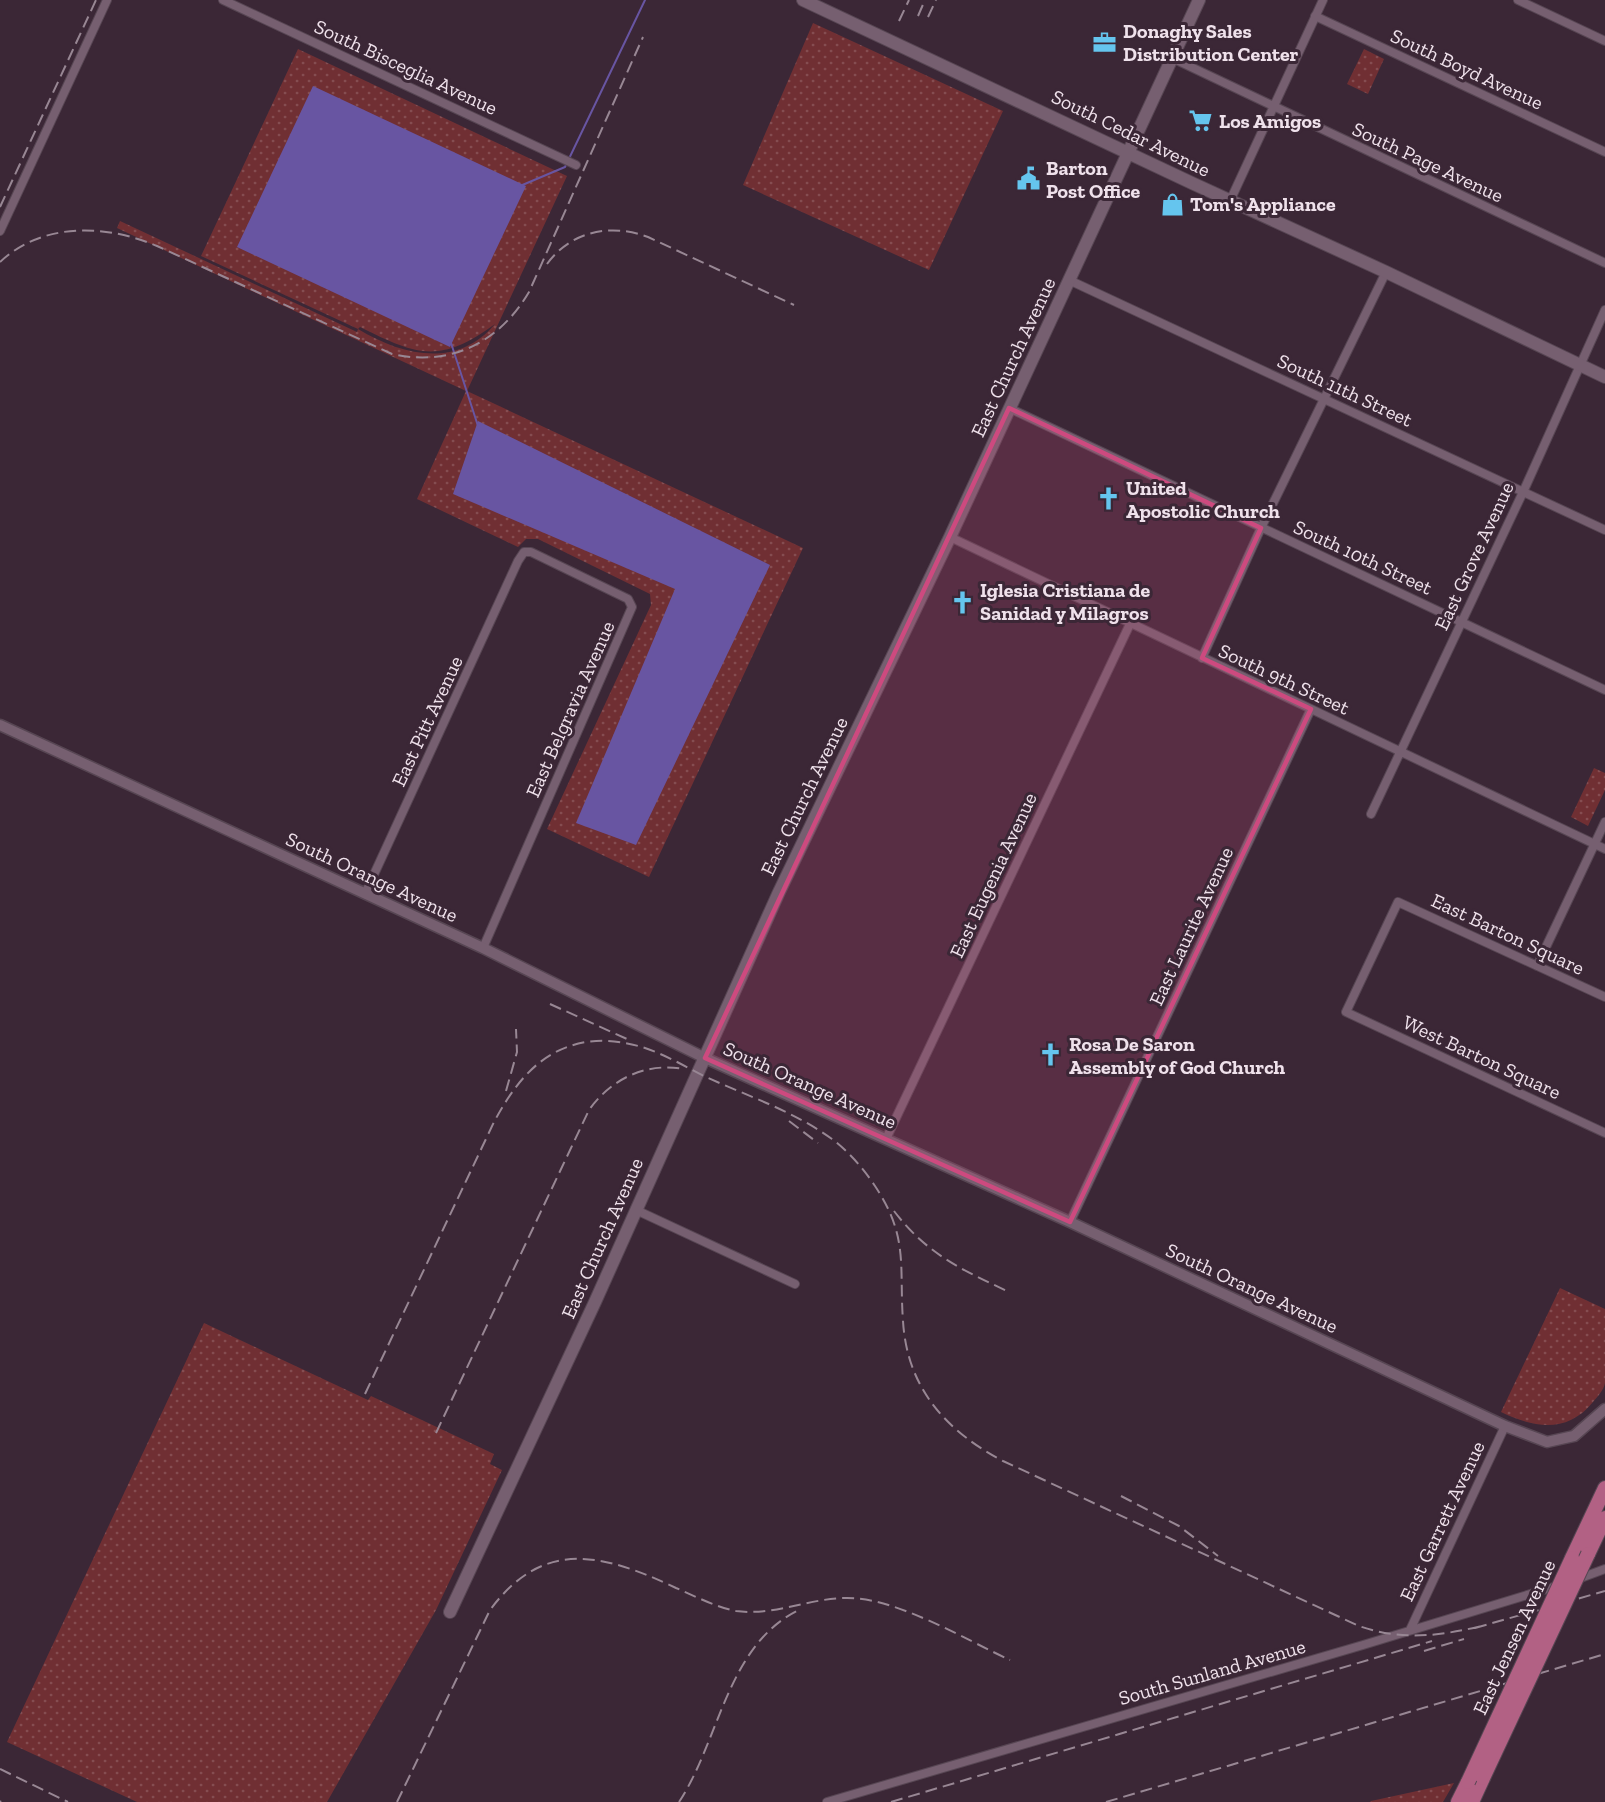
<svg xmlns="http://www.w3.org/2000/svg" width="1605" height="1802" viewBox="0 0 1605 1802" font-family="'Zilla Slab',serif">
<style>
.grass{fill:url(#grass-dots);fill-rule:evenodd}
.water{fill:#6855a2}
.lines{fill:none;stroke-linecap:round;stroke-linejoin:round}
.stream{stroke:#6855a2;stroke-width:2}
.minor-casing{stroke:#574653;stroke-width:10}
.tertiary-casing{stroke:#574653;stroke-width:13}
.secondary-casing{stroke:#574653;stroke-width:14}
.primary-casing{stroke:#574653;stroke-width:16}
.minor{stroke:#765f70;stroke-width:8}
.tertiary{stroke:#765f70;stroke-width:10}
.secondary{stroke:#765f70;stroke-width:12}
.primary{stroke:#b26184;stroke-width:14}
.rail{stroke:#988794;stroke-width:2;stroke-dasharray:12 6;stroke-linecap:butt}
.primary-bridge-casing{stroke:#574653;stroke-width:16;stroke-linecap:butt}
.primary-bridge{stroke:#b26184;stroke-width:14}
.marked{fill:#cd4a7f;fill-opacity:0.2;stroke:#cd4a7f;stroke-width:4.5;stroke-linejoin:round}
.labels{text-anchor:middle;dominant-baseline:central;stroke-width:6;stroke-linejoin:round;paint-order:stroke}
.poi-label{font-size:20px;font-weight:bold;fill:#efe1eb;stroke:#3b2736;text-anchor:start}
.street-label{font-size:20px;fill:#efe1eb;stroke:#3b2736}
</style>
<defs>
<pattern id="grass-dots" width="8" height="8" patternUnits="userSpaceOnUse" patternTransform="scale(1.5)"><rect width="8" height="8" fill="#702f33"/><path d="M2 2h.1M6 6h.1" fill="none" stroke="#854d51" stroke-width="1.8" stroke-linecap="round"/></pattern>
</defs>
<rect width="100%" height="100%" fill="#3b2736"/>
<path class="grass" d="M813 23 1003 111 929 270 743 185Z
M298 49 567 176 467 391 803 548 649 877 547 829 651 605 650 594 538 539H526L518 547 417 499 466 391 117 228 120 221 357 332 358 329 201 256ZM495 324C457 369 403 356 358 329L360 327C418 356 440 364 495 324Z
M1364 49 1384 59 1368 94 1347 84Z
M1594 768 1605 773V790L1588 826 1571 817Z
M1560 1288 1605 1309C1605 1333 1605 1360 1605 1383 1604 1390 1597 1397 1593 1402 1567 1434 1534 1428 1501 1412Z
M204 1323 368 1400 371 1396 494 1454 490 1464 502 1470 436 1610 327 1802H137L7 1742Z
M1454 1783 1443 1802H1370L1371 1801Z"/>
<path class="water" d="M313 86 526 186 450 347 237 247Z
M478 421 770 565 636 845 576 823 675 589 453 494Z"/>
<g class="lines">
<path class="stream" d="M520 186 565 167 645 0
M451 343 478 426"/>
<defs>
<path id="minor" d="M223 0 576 165
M1518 0 1605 41
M1315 16 1605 152
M1172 58 1605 263
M1230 201 1323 0
M0 231 107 0
M1071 281 1605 530
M1009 408 1605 690
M950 537 1605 849
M1202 658 1261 528 1386 272
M1371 814 1524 490 1605 310
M365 894 518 561 524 552H531L628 599 632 607 483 948
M1537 966 1605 822
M1605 997 1398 902 1346 1012 1605 1133
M886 1139 1130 624
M636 1210 795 1284
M1070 1222 1311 709
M1575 1580 1605 1569
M1410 1630 1505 1426
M827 1802 1363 1645 1560 1585"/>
<path id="tertiary" d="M0 725 483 948 705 1058 1070 1222 1505 1426 1547 1442 1574 1436 1605 1409"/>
<path id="secondary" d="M803 0 1194 184 1386 272 1605 377
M450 1612 595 1302 779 892 950 537 1199 0"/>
<path id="primary" d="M1588 1554 1605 1518
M1572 1558 1605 1488
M1458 1802 1468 1782
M1472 1802 1483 1778"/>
</defs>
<use href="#minor" class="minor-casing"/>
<use href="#tertiary" class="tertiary-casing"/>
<use href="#secondary" class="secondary-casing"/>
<use href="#primary" class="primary-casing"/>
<use href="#minor" class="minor"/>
<use href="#tertiary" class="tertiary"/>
<use href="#secondary" class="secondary"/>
<use href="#primary" class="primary"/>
<path class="rail" d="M918 16 925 0
M928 17 936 0
M899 21 909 0
M0 207 96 0
M0 262C43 222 105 224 157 246L392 354C450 367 499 343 529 292L643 37
M547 264C571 231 611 223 648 237L794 305
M550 1004 627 1039
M506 1091 517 1052 516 1029
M789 1121 818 1143
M894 1211C926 1253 960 1269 1007 1291
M365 1394 494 1122C515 1083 540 1050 586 1042 606 1039 626 1042 645 1048 666 1055 686 1067 706 1077 748 1096 795 1112 832 1139 849 1152 863 1168 875 1186 909 1237 899 1266 903 1321 907 1388 946 1431 1003 1461L1359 1626C1402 1641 1439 1636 1482 1626
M436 1433 589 1110C611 1079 646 1062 684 1069
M1121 1496 1179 1526 1218 1556
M1475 1628 1605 1591
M1424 1651 1464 1639
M0 1769 68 1802
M0 1801 1 1802
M397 1802 490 1610C544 1537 604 1554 676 1588 695 1596 715 1607 736 1611 773 1616 807 1599 844 1598 894 1596 964 1639 1010 1660
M679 1802C720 1740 727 1643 801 1609
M891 1802 1432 1641
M1106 1802 1605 1654"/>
<defs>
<path id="primary-bridge" d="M1483 1778 1588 1554
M1468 1782 1572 1558"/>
</defs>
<use href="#primary-bridge" class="primary-bridge-casing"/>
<use href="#primary-bridge" class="primary-bridge"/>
</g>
<path class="marked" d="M1009 408 1261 528 1202 658 1311 709 1070 1222 705 1058Z"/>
<defs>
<symbol id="office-bare" viewBox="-9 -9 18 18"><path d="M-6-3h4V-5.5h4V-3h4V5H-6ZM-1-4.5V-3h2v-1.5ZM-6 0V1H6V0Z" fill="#65c5ee" stroke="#3b2736" stroke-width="2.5" paint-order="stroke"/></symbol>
<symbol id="supermarket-bare" viewBox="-9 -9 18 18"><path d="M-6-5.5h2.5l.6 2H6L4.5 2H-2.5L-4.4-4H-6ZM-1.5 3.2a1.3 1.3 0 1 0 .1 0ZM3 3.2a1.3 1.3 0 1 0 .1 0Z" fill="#65c5ee" stroke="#3b2736" stroke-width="2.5" paint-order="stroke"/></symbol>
<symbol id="civic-bare" viewBox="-9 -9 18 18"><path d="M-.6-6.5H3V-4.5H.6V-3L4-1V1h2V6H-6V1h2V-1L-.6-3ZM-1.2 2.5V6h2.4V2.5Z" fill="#65c5ee" stroke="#3b2736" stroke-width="2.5" paint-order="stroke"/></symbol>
<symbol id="shop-bare" viewBox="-9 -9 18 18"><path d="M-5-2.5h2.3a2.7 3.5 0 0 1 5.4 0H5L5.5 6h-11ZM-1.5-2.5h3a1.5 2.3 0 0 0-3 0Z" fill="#65c5ee" stroke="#3b2736" stroke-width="2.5" paint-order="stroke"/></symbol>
<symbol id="church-bare" viewBox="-9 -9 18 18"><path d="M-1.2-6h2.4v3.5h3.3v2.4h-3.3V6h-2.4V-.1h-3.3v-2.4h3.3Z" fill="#65c5ee" stroke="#3b2736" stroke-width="2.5" paint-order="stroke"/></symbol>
</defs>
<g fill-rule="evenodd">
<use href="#office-bare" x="1088" y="26" width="33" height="33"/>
<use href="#supermarket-bare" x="1184" y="104" width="33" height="33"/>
<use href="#civic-bare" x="1012" y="162" width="33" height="33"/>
<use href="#shop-bare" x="1156" y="188" width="33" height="33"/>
<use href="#church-bare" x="1092" y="482" width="33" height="33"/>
<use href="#church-bare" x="946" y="586" width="33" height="33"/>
<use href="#church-bare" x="1034" y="1038" width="33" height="33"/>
</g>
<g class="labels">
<g class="poi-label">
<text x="1123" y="31">Donaghy Sales<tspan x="1123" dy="23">Distribution Center</tspan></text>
<text x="1219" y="121">Los Amigos</text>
<text x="1046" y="168">Barton<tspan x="1046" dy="23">Post Office</tspan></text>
<text x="1190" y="204">Tom's Appliance</text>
<text x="1126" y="488">United<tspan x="1126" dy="23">Apostolic Church</tspan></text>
<text x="980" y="590">Iglesia Cristiana de<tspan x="980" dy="23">Sanidad y Milagros</tspan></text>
<text x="1069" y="1044">Rosa De Saron<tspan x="1069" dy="23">Assembly of God Church</tspan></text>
</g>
<g class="street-label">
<text transform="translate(406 67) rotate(25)">South Bisceglia Avenue</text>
<text transform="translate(1467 69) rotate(25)">South Boyd Avenue</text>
<text transform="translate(1131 133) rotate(26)">South Cedar Avenue</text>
<text transform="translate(1428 162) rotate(25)">South Page Avenue</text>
<text transform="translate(1013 357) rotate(-65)">East Church Avenue</text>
<text transform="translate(1345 390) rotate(25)">South 11th Street</text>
<text transform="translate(1474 556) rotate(-65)">East Grove Avenue</text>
<text transform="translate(1363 557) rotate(25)">South 10th Street</text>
<text transform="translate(1284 679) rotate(25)">South 9th Street</text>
<text transform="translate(570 709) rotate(-66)">East Belgravia Avenue</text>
<text transform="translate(427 721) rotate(-65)">East Pitt Avenue</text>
<text transform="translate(804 796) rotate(-64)">East Church Avenue</text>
<text transform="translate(993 875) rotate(-65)">East Eugenia Avenue</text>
<text transform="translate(372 877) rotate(25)">South Orange Avenue</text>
<text transform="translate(1191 926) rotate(-65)">East Laurite Avenue</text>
<text transform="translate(1508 934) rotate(25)">East Barton Square</text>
<text transform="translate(1482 1057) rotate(25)">West Barton Square</text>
<text transform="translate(810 1085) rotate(24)">South Orange Avenue</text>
<text transform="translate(602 1238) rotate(-66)">East Church Avenue</text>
<text transform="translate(1252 1288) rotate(25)">South Orange Avenue</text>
<text transform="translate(1442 1521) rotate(-65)">East Garrett Avenue</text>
<text transform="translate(1514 1637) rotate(-65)">East Jensen Avenue</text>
<text transform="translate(1212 1672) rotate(-16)">South Sunland Avenue</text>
</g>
</g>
</svg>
